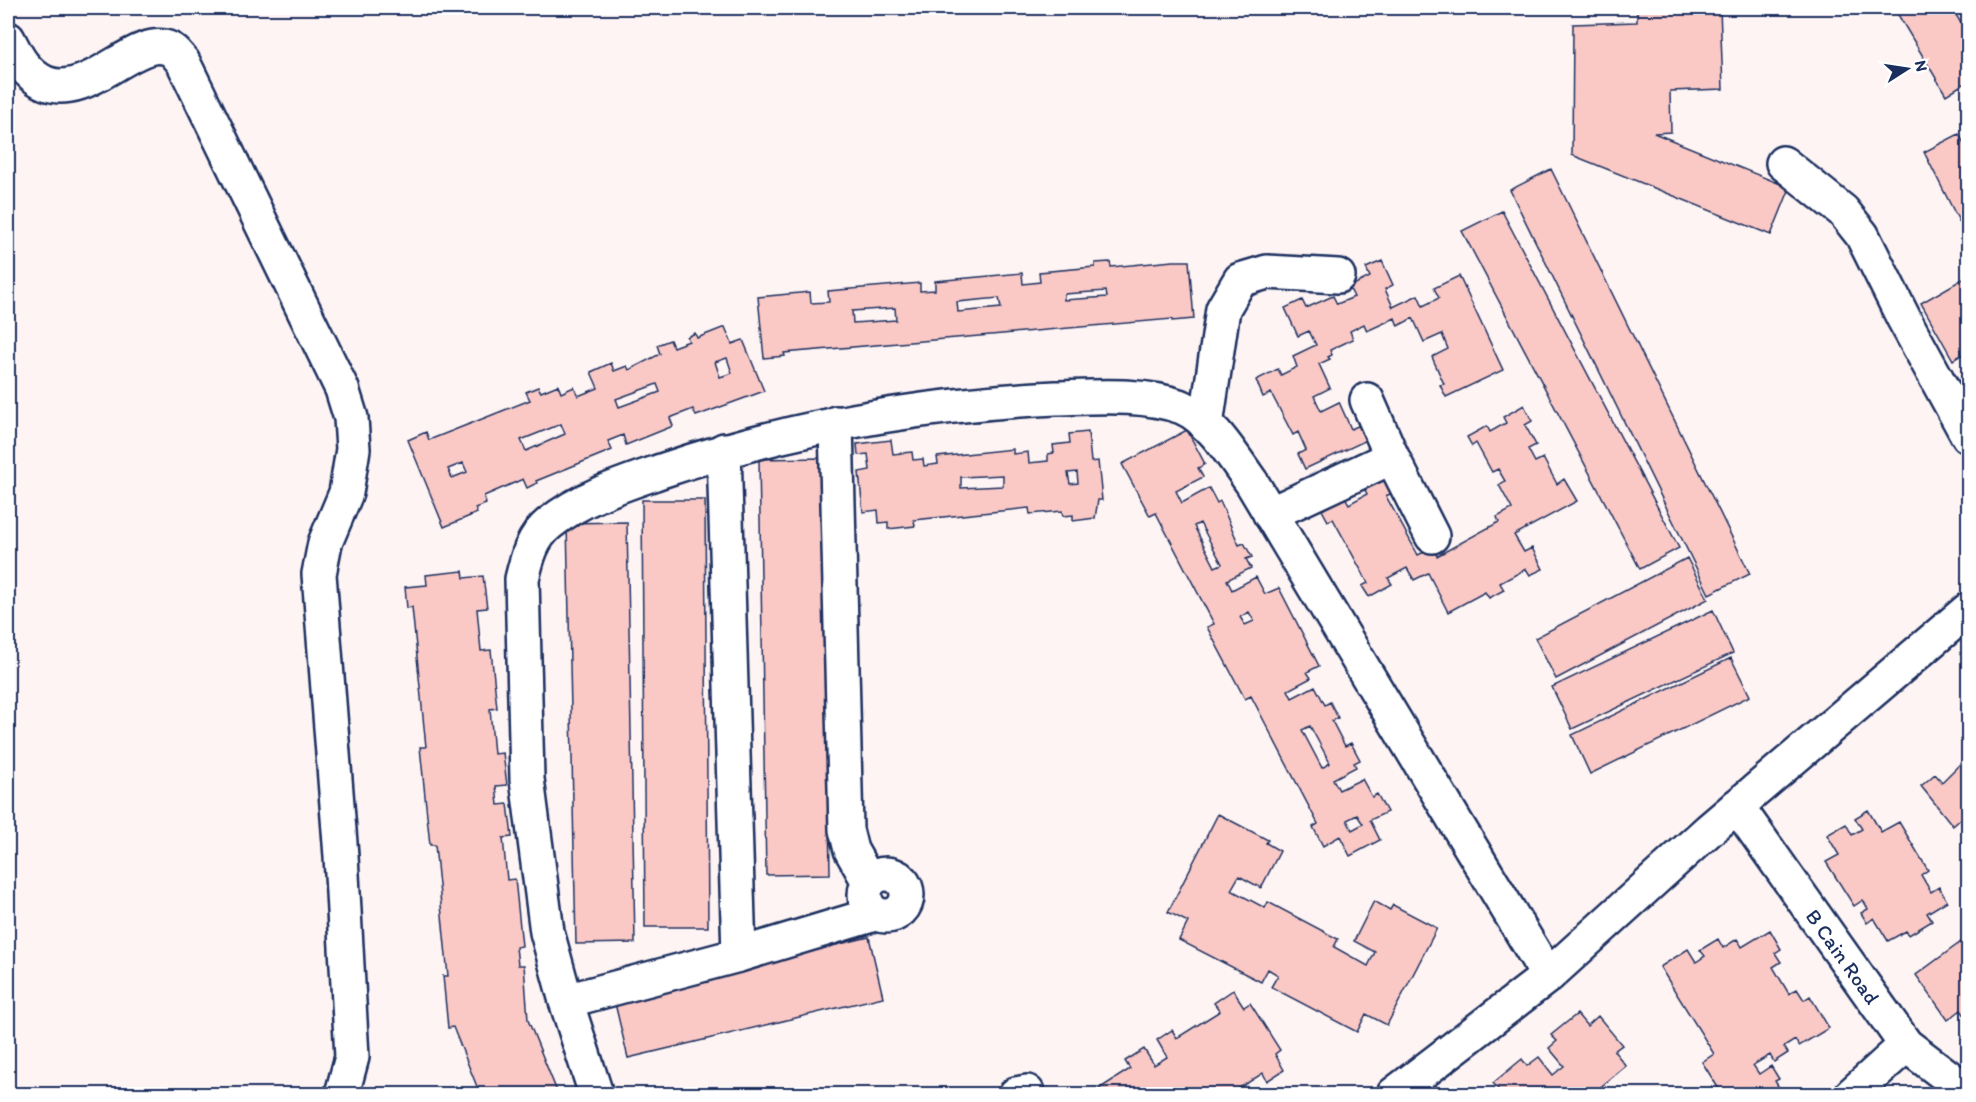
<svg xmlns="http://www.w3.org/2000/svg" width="1976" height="1102" viewBox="0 0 1976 1102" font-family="Itim,sans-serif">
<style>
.building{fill:#fac9c6;stroke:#1b2f5e;stroke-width:1.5;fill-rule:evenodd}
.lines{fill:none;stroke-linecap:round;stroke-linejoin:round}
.minor-casing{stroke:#1b2f5e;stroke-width:38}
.minor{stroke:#fff;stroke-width:33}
.labels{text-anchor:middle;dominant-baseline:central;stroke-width:5;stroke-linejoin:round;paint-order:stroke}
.street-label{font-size:21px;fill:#1b2f5e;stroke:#fff}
</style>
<rect width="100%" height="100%" fill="#fef4f4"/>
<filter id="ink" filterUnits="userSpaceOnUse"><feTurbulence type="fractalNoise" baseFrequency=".0167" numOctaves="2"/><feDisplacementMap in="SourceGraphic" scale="12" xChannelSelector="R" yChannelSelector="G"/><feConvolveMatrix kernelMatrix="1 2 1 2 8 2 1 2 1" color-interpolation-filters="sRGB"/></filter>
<g filter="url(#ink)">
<path class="building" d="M1637 8H1720L1723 89 1670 91 1671 132 1654 133 1790 188 1771 235 1572 155 1573 24 1637 22Z
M1894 8H1952L1968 35V81L1946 95Z
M1959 134 1968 152V231L1965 233 1924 152Z
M1551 169 1750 574 1709 594 1510 190Z
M1502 211 1679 548 1640 569 1462 231Z
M1173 261H1189L1194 319 1172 321V319L784 353 785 356 764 358 758 297 810 292 811 303 829 302 828 291 920 283V291L935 290V281L1022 273 1023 284 1040 282 1039 272 1095 267V263L1110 262 1111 267ZM1106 291 1107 297 1064 300V294ZM999 298 1001 308 958 312 957 302ZM895 308 896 320 853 323 852 311Z
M1382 261 1393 285 1385 289 1393 307 1418 295 1423 306 1439 298 1434 288 1459 276 1503 370 1446 397 1440 385 1444 384 1432 357 1448 349 1442 334 1424 342 1413 318 1398 326 1395 318 1367 331 1364 324 1350 331 1353 339 1330 350 1332 355 1328 357 1330 359 1319 364 1330 388 1314 396 1321 411 1339 402 1351 429 1360 425 1367 440 1305 469 1298 454 1306 450 1298 432 1293 435 1271 393 1263 397 1256 380 1278 369 1281 375 1297 367 1293 356 1316 345 1309 331 1298 336 1285 308 1302 300 1306 308 1333 296 1337 304 1354 297 1349 287 1370 277 1366 268Z
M1968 276V351L1953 360 1921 303Z
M725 327 732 344 743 340 764 391 696 416 693 409 670 418 673 426 626 445 623 435 608 441 612 450 536 481 537 483 527 488 523 479 484 496 486 504 475 508 477 513 444 527 408 440 426 432 429 440 530 400 526 392 538 387 541 392 558 385 561 393 574 387 578 396 598 388 591 372 611 363 614 371 627 366 629 370 660 354 657 345 670 340 673 347 689 341 687 337 695 333 697 338ZM727 358 732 373 720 377 715 362ZM657 384 660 392 619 407 616 399ZM561 424 565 434 526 451 521 440ZM463 463 467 472 452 478 448 469Z
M1524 405 1532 421 1525 425 1536 445 1528 449 1535 462 1543 458 1557 484 1564 479 1577 501 1514 535 1524 552 1532 548 1543 569 1530 575 1526 569 1500 583 1504 590 1489 598 1485 592 1448 612 1428 573 1414 580 1407 568 1388 578 1392 584 1369 597 1362 586 1368 583 1333 519 1328 521 1322 510 1345 497 1349 504 1367 494 1364 488 1385 476 1394 492 1386 496 1418 555 1432 548 1437 556 1499 522 1497 517 1512 509 1499 485 1505 481 1498 469 1492 472 1476 443 1472 446 1467 437 1487 426 1490 432 1506 423 1503 417Z
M1187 430 1205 464 1198 468 1203 477 1176 491 1182 503 1209 488 1217 503 1220 501 1239 545 1244 543 1252 557 1246 559 1251 568 1227 580 1232 590 1256 577 1265 594 1279 588 1319 666 1307 672 1311 678 1288 690 1292 698 1315 686 1325 705 1330 702 1338 718 1332 721 1345 746 1351 743 1360 760 1354 763 1356 767 1333 779 1339 790 1362 779 1372 797 1377 794 1387 812 1370 820 1380 840 1350 856 1340 836 1323 846 1313 827 1318 824 1251 696 1245 699 1207 627 1214 624 1156 513 1150 516 1122 464ZM1200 523 1222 564 1215 567 1194 526ZM1249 612 1254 621 1245 625 1240 617ZM1310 726 1330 763 1322 768 1302 730ZM1357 815 1363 824 1352 830 1347 820Z
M1088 432 1091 462 1098 461 1102 500H1098L1095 518 1073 521V515L1063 516 1062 511 1030 514 1029 508 914 520 915 526 888 529V522L879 523 878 510 863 512 859 472 870 470 868 454 858 455 857 444 891 440 893 454 912 452 913 460 923 459 924 466 938 464 937 457 1013 449V454L1028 452 1029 463 1048 461V454L1054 453 1053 445 1070 443 1069 434ZM1077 472 1078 483 1070 484 1068 473ZM1003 475V486L961 488V477Z
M823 458 830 874 766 875 759 459Z
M642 500H705L708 927H645Z
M627 522 635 943 576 944 567 523Z
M1687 558 1708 599 1556 679 1535 638Z
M463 571 464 578 483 576 487 608 477 609 481 651 491 650 497 708 490 709 494 754 503 753 507 785 496 786 498 805 508 804 512 837 503 838 507 880 515 879 522 946 516 947 518 965H524L528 1020 558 1094H480L453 1027 448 1028 443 976H448L435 845H430L420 747H426L412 607 407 608 405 587 427 585 426 575Z
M1713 610 1733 653 1572 729 1552 687Z
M1731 658 1750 696 1590 774 1572 735Z
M1968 756V827L1962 818 1953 826 1921 786 1935 774 1942 782Z
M1868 810 1881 832 1899 822 1928 870 1921 875 1931 892 1939 887 1947 901 1927 913 1932 921 1909 935 1906 931 1888 941 1874 918 1867 923 1861 913 1868 909 1863 900 1854 906 1826 862 1839 855 1827 835 1846 824 1852 835 1862 829 1855 818Z
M1218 814 1268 840 1266 843 1280 851 1261 888 1239 876 1231 890 1265 908 1268 902 1338 939 1334 947 1368 966 1375 952 1354 941 1374 901 1390 910 1393 905 1437 928 1387 1025 1366 1014 1357 1032 1271 987 1278 975 1268 969 1261 982 1179 940 1188 922 1168 912Z
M1770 930 1781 949 1775 953 1781 962 1773 967 1789 994 1797 989 1804 1000 1810 996 1829 1028 1799 1046 1795 1040 1784 1047 1788 1053 1774 1062 1770 1055 1753 1065 1759 1074 1771 1066 1779 1079 1775 1081 1783 1094H1738L1735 1089 1722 1094 1702 1062 1714 1054 1660 967 1688 949 1696 962 1705 956 1700 950 1718 939 1723 948 1737 939 1742 947Z
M869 937 883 997 628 1058 614 999Z
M1961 942 1968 952V1020L1961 1010 1948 1020 1916 975Z
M1233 990 1244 1007 1250 1003 1280 1050 1275 1054 1284 1070 1267 1081 1263 1073 1230 1094H1091L1130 1069 1125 1061 1144 1049 1154 1065 1167 1057 1157 1040 1172 1030 1177 1038 1220 1011 1214 1003Z
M1577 1014 1587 1026 1598 1016 1622 1045 1614 1051 1626 1066 1592 1094H1502L1493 1083 1522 1059 1527 1066 1539 1057 1553 1075 1564 1066 1549 1048 1557 1041 1551 1035Z"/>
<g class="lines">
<defs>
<g id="minor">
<path d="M8 39C13 48 17 58 24 66 73 126 131 30 170 49 175 51 179 58 183 62L342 389 351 418 353 449 346 493 325 543 319 574 341 856 352 1057 342 1094"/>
<path d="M1783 163 1843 211 1862 235 1904 319 1968 436"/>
<path d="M836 423 846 830 851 850 869 882"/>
<path d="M1206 425 1223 309 1240 280 1267 272 1338 276"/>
<path d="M724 450 739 955"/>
<path d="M1392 457 1432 536"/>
<path d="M1270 514 1392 457 1367 400"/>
<path id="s1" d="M1737 806 1906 1045 1968 1092"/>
<circle cx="886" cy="895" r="21"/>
<path d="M566 1001 739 955 875 914"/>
<path d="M596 1094 566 1001 547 932 527 779 522 579C527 558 532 537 550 523 584 496 624 484 664 470 791 427 922 404 1056 398 1095 397 1144 393 1182 407 1211 419 1234 458 1252 483L1548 976"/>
<path d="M1016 1094 1027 1092"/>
<path d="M1394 1094 1548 976 1709 830 1968 610"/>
<path d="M1852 1094 1906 1045"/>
</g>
</defs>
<use href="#minor" class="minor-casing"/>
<use href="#minor" class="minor"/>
</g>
</g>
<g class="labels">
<g class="street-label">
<text stroke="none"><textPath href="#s1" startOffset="184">B Cain Road</textPath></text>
</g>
</g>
<rect width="1976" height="1102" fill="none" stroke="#fff" stroke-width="30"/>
<rect x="15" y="15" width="1946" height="1072" fill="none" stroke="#1b2f5e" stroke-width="2" filter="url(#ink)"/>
<g transform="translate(1907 69) rotate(78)" stroke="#ffffff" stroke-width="4.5" paint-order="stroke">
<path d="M0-4.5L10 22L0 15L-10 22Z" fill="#1b2f5e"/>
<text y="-9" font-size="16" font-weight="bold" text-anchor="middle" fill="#1b2f5e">N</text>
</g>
</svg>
